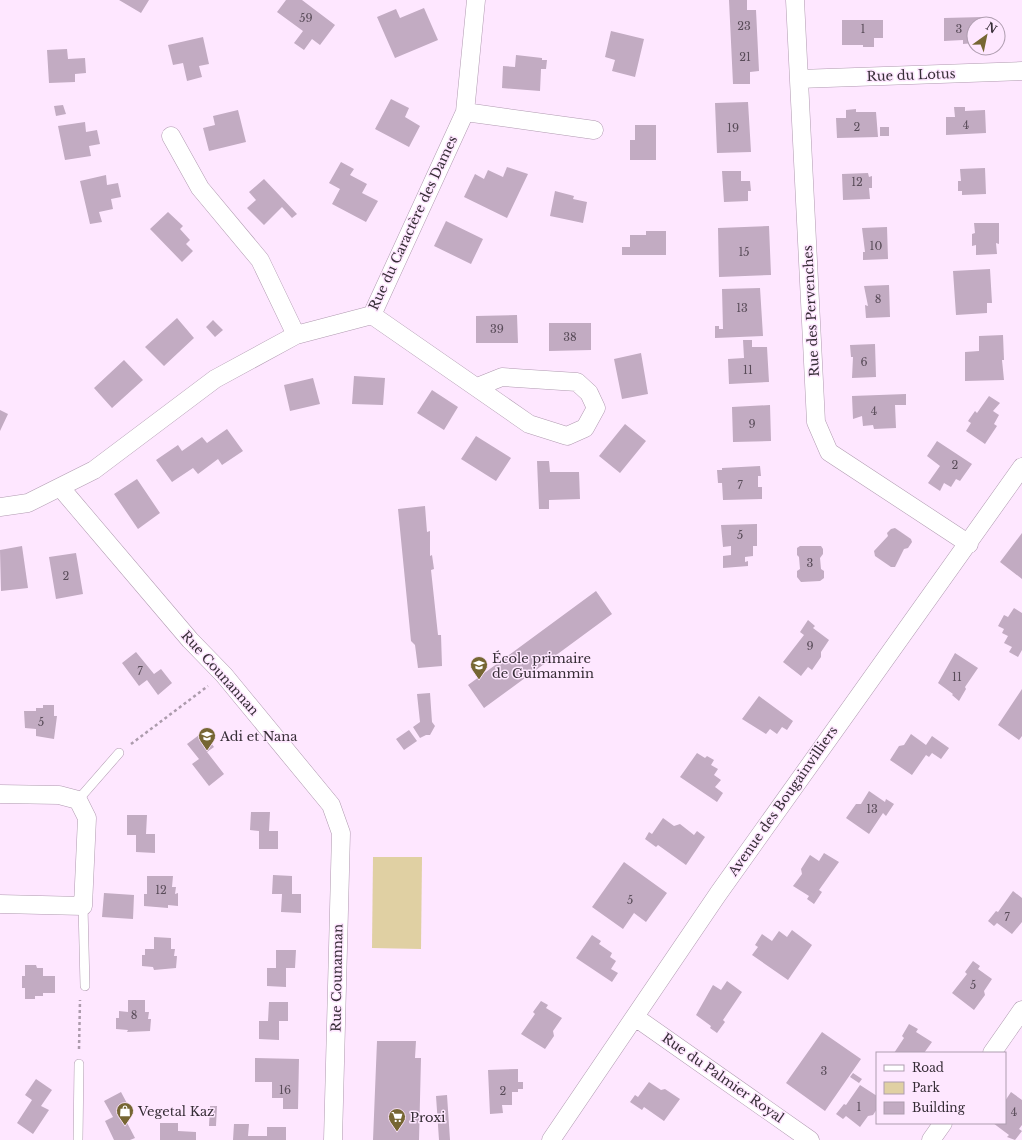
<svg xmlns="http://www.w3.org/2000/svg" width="1022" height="1140" viewBox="0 0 1022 1140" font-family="'Libre Baskerville',serif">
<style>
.green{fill:#e0d0a3}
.building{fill:#c2abc2}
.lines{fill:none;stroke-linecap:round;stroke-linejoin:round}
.lane-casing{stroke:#b09ab0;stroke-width:10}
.street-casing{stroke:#b09ab0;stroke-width:19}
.path{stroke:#ac9bac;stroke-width:2.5;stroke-dasharray:3 3;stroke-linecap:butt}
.lane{stroke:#fff;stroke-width:9}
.street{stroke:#fff;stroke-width:18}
.labels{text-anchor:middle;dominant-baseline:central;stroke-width:3;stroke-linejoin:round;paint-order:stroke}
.number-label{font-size:11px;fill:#594c59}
.street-label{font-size:13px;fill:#362d36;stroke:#fee7ff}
.poi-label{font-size:13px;fill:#362d36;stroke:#fee7ff;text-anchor:start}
</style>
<rect width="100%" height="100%" fill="#fee7ff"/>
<path class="green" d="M373 857H422L421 949 372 948Z"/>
<path class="building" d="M119 0H149L141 13Z
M286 0H302L335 25 320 45 312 39 304 50 294 43 303 31 277 12Z
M729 0H747V10H756L759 71 750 72V84H733Z
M424 8 438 40 395 58 377 17 396 9 400 18Z
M983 17V24H974V43L963 44V40L944 41V18Z
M842 20H883V38H874V47H863V45H842Z
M611 31 644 39 635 77 612 71 615 60 605 57Z
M203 37 209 64 199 66 202 77 187 81 183 63 173 65 168 45Z
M67 49 68 59 85 58 86 73 75 74V82L49 83 47 50Z
M516 55 542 58V60H547L546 69H541L540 91 502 88 503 66 515 67Z
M391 99 409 108 405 117 420 126 409 147 375 129Z
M748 102 751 152 717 153 715 103Z
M63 105 66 114 56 116 54 106Z
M954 107H965V111L985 110 986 133 946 135V117H955Z
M856 109V112H876L878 137 837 138 836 118H846V110Z
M238 110 246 142 209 151 203 128 215 125 213 116Z
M85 122 86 132 97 130 100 144 89 146 91 156 65 160 58 126Z
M635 125H656V160H630V140H635Z
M880 127H889V136H880Z
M341 162 354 169 350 175 367 184 362 193 378 201 366 222 332 204 340 189 329 183Z
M507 167 528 174 507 218 464 197 475 174 484 179 488 170 503 177Z
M985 168 986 194 962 195V191H958V181H961L960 169Z
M722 171H741V181H750L751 191H748V201L724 202Z
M868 173 869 177 872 176V188H869L870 199 843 200 842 174Z
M106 175 107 185 118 183 121 197 111 199 113 209 99 212 102 222 90 224 80 181Z
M264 179 297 214 292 218 282 207 264 225 247 208 256 200 249 192Z
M555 191 574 196 573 199 587 202 583 223 550 216Z
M168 212 183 226 180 229 190 240 186 244 193 251 182 262 150 229Z
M446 221 483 239 471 264 434 246Z
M974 223H999V244L996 243 997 254 976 255V245L972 246V234L975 233Z
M769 226 771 275 719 277 718 228Z
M887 227 888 259 863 260V252H865L862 228Z
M646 231H666V255H622V247H630V235H646Z
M990 269 992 303H987V313L956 315 953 271Z
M889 285 890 317 866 318 865 305 868 306 864 286Z
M760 288 763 336 715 338V326H719V329H723L722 289Z
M517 315 518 343H476V316Z
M177 318 194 338 164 366 145 347Z
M213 320 223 330 215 337 206 327Z
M549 323H591V350L549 351Z
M1003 335 1004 360H1002L1004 380 965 381V352L979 351V336Z
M743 340H752V347H767L769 382 729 384 728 359 744 358Z
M875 344 876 377 852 378 853 357H851L850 345Z
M641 353 648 394 622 399 614 359Z
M124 360 143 380 112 408 94 388Z
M354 376 385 378 383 405 352 404Z
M313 378 320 404 290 411 284 385Z
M432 390 458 407 444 430 417 413Z
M906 394V405H895L896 428 874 429 873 425 863 426 862 416 853 419 852 396Z
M989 396 1000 403 993 411 999 415 994 424 997 426 985 444 966 431 971 423 968 421 975 411 977 413Z
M770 405 771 441 733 442 732 407Z
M0 410 8 414 0 431Z
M625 424 646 441 620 473 599 456Z
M227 429 243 451 222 465 218 459 198 474 193 468 172 482 156 460 178 445 182 451 202 437 207 443Z
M476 436 511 458 496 481 461 459Z
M937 441 972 464 960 481 956 479 951 487 944 483 940 491 928 483 940 466 927 456Z
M537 461H549L550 472H579L580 499 549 500V509H539Z
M760 466 761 476H758V487H762V499L723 500 722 483H718L717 470H722V468Z
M137 479 160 513 138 529 114 494Z
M425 506 427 532 430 531V556L432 555 434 569 431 570 438 635H441L442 666 418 668 415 645 411 641 398 509Z
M757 524V546H753V556L745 557V562L748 561V566L723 568V556L731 555V546L723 547 721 525Z
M895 528 911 539 912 542 908 548 904 549 895 567H891L875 556 874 551 888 536 887 533 891 529Z
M1022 533V579L1000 562Z
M22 546 28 588 1 591 0 550Z
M800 546H821L823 549V554L820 558 821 569 824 571V578L820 581 801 582 797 577V571L800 569 799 557 797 555V548Z
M76 553 83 594 56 599 49 557Z
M596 591 612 614 484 708 468 685Z
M1014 608 1022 613V650L1018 657 1009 652 1012 647 1004 643 1008 636 1002 633 1004 629 998 626 1004 615 1008 617Z
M808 620 815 626 813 628 829 640 821 652V657L812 670 808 667 801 676 783 662 804 635 800 632Z
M136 652 154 674 161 669 172 683 158 695 147 680 139 686 122 663Z
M955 653 978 668 965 687 966 689 959 701 952 695 953 694 938 683Z
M1022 689V736L1019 740 998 725Z
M430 693 432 722 435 726 430 735H426L420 738 413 727 420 722 417 694Z
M759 696 793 721 787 730 782 727 777 734 770 729 766 734 742 719Z
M43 705H54V716H57L54 739 36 736V729L25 728 24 711H36V708H43Z
M409 730 417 741 404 750 396 739Z
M203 732 214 747 207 752 224 774 209 786 192 764 199 759 187 744Z
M911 734 926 745 932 736 949 748 941 759 932 753 929 757 926 755 912 775 890 760 899 746 904 745Z
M697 753 705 758 707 756 714 760 711 765 718 769 714 775 721 780 715 787 723 793 717 802 680 777Z
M869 791 885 802 886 799 894 804 886 816 883 813 869 834 846 818 856 804H861Z
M251 812H270L269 831H278V849H259V831L250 830Z
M127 815H147L146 834H155V853L136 852V835H127Z
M663 818 674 826 680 824 694 835 697 831 705 837 686 865 658 845 656 847 645 839 649 832 652 834Z
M824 853 839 862 819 890 822 892 814 904 807 899 809 896 793 886 802 874 801 869 810 855 819 861Z
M624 862 667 893 646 922 634 913 623 929 592 907Z
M273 875 292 876V894H301V913L281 912 282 894H272Z
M147 876H173L172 887H176L175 894 178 893V906L168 905V908L144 906V894H147Z
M1013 891 1022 898V922L1012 934 997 923 994 926 988 921 996 911 998 912Z
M104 893 134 895 133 919 102 917Z
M792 930 812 945 788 980 752 955 758 947 755 945 762 934 772 941 779 931 787 937Z
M592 935 601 941 599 944 612 953 610 957 616 961 611 969 618 973 612 982 576 958Z
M154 937 171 938V949H175L174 956H177L176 968 154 970 153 967 142 966V955H145V949H154Z
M276 950H296L295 968H286V987L267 986V968H276Z
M973 961 980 966 978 969 992 979 984 991 985 995 974 1010 952 993 967 974 965 972Z
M25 965H36L37 968H43V976H55V993H43V996H35V999H25V988H22V976H25Z
M727 981 742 992 723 1020 725 1022 717 1033 710 1028 711 1026 696 1015 713 985 721 990Z
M128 1000H145V1012H149L148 1019H151L150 1031 127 1032 128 1030 116 1029V1018H119V1011L128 1012Z
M541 1001 548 1005 546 1008 562 1018 553 1031 554 1036 545 1049 521 1034 535 1014 533 1012Z
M269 1002H288V1021H279V1040L259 1039V1021H268Z
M909 1024 918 1029 916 1032 932 1042 924 1053H894L904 1038 902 1036Z
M822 1032 861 1059 825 1111 786 1083Z
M377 1041H416L415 1058H421L419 1140H373Z
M255 1058 299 1059 298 1109H283V1098H272V1082H255Z
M518 1069V1082H523V1089H518V1092H512V1105H502L503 1113 490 1114 488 1070Z
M853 1073 862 1079 859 1083 850 1077Z
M36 1079 52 1090 41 1106 49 1110 33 1134 17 1123 32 1100 25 1095Z
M649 1082 661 1090 665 1089 680 1099 664 1121 644 1107 642 1110 630 1102 635 1095 638 1097Z
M860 1085 877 1096V1109L873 1115 868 1116 860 1127 846 1116 843 1119 836 1114 844 1104 846 1105Z
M121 1092 130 1109 122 1113 135 1138 130 1140H114L105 1121 113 1117 104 1101Z
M1011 1092 1022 1100V1125L1019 1129 1022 1131 1015 1140 1007 1137 1009 1135 993 1123H1005V1101Z
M447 1095 450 1140H439L436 1096Z
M210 1106H217L216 1126H209Z
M160 1123H178V1131L196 1132V1140H160Z
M234 1124H249L248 1136H267V1127H286V1140H233Z"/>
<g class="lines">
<defs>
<path id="lane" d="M78 800 119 753
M83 906 85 986
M78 1140 79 1064"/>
<path id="street" d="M795 0 816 422 829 452 969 544
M799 79 1022 71
M465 112 594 130
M171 136 200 188 260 260 296 335
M372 315 529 424 567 436 585 428 596 408 589 393 577 382 502 377 477 387
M372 315 465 112 476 0
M60 487 190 640 224 675 331 805 341 833 333 1140
M0 507 28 503 94 470 215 379 296 335 372 315
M0 794 59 795 78 800 87 818 83 906 0 904
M635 1017 810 1140
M992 1053 1022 1010
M551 1140 718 894 1022 467
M931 1140 943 1123"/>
</defs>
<use href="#lane" class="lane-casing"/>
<use href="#street" class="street-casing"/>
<path class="path" d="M131 744 208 686
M79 1049 80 1000"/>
<use href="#lane" class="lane"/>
<use href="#street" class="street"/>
</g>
<defs>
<symbol id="school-pin" viewBox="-11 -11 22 30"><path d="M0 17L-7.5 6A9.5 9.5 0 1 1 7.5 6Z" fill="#766633" stroke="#fee7ff"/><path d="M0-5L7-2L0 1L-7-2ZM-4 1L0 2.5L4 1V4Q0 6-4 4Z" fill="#fff"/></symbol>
<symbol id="shop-pin" viewBox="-11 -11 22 30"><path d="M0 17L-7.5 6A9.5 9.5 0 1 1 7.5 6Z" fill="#766633" stroke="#fee7ff"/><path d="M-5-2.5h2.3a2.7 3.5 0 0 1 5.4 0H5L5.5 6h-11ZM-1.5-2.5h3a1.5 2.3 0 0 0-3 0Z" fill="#fff"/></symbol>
<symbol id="supermarket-pin" viewBox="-11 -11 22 30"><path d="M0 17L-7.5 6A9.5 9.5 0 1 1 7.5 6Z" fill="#766633" stroke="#fee7ff"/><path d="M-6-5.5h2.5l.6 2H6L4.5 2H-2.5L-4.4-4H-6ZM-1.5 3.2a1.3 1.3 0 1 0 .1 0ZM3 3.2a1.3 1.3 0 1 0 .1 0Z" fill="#fff"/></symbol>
</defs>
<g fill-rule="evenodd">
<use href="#school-pin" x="469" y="655" width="20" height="27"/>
<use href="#school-pin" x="197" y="726" width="20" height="27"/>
<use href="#shop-pin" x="115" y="1101" width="20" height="27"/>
<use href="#supermarket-pin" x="387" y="1107" width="20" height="27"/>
</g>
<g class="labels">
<g class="number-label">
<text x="306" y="18">59</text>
<text x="744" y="26">23</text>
<text x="863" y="29">1</text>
<text x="959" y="29">3</text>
<text x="745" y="57">21</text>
<text x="966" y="125">4</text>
<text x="857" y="127">2</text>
<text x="733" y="128">19</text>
<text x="857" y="182">12</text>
<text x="876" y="246">10</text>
<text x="744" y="252">15</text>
<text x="878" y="299">8</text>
<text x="742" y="308">13</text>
<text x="497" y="329">39</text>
<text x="570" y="337">38</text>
<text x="864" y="362">6</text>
<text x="748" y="370">11</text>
<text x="874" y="411">4</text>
<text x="752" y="424">9</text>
<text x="955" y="465">2</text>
<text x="740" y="485">7</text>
<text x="740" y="535">5</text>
<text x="810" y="563">3</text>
<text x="66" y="576">2</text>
<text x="810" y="646">9</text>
<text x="140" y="671">7</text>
<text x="957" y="677">11</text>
<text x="41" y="722">5</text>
<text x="872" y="809">13</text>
<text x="161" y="890">12</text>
<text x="630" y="900">5</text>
<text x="1007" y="917">7</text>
<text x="973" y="985">5</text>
<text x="134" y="1015">8</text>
<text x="824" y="1071">3</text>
<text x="285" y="1090">16</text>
<text x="503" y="1091">2</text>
<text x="859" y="1107">1</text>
<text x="1014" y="1112">4</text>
</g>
<g class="street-label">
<text transform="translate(911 75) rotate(-2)">Rue du Lotus</text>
<text transform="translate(413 223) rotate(-65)">Rue du Caractère des Dames</text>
<text transform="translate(811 311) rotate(-93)">Rue des Pervenches</text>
<text transform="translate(220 673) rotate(48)">Rue Counannan</text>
<text transform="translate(783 801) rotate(-55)">Avenue des Bougainvilliers</text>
<text transform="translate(337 978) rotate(-89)">Rue Counannan</text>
<text transform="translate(723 1078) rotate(35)">Rue du Palmier Royal</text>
</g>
<g class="poi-label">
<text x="492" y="658">École primaire<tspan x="492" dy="15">de Guimanmin</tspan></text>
<text x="220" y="736">Adi et Nana</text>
<text x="138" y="1111">Vegetal Kaz</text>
<text x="410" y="1117">Proxi</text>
</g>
</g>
<rect x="876" y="1052" width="130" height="72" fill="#fee7ff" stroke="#ae9daf"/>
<rect x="884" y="1065" width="20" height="6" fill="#ffffff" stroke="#ae9daf"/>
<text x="912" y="1072" font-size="12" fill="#362d36">Road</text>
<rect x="884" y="1082" width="20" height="12" fill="#e0d0a3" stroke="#ae9daf"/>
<text x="912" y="1092" font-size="12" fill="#362d36">Park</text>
<rect x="884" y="1102" width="20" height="12" fill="#c2abc2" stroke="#ae9daf"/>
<text x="912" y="1112" font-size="12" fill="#362d36">Building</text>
<g transform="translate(986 36) rotate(33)"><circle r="19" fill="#fee7ff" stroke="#ae9daf"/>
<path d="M0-3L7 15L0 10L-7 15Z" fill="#766633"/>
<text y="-6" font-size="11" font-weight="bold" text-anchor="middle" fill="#362d36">N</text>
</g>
</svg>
